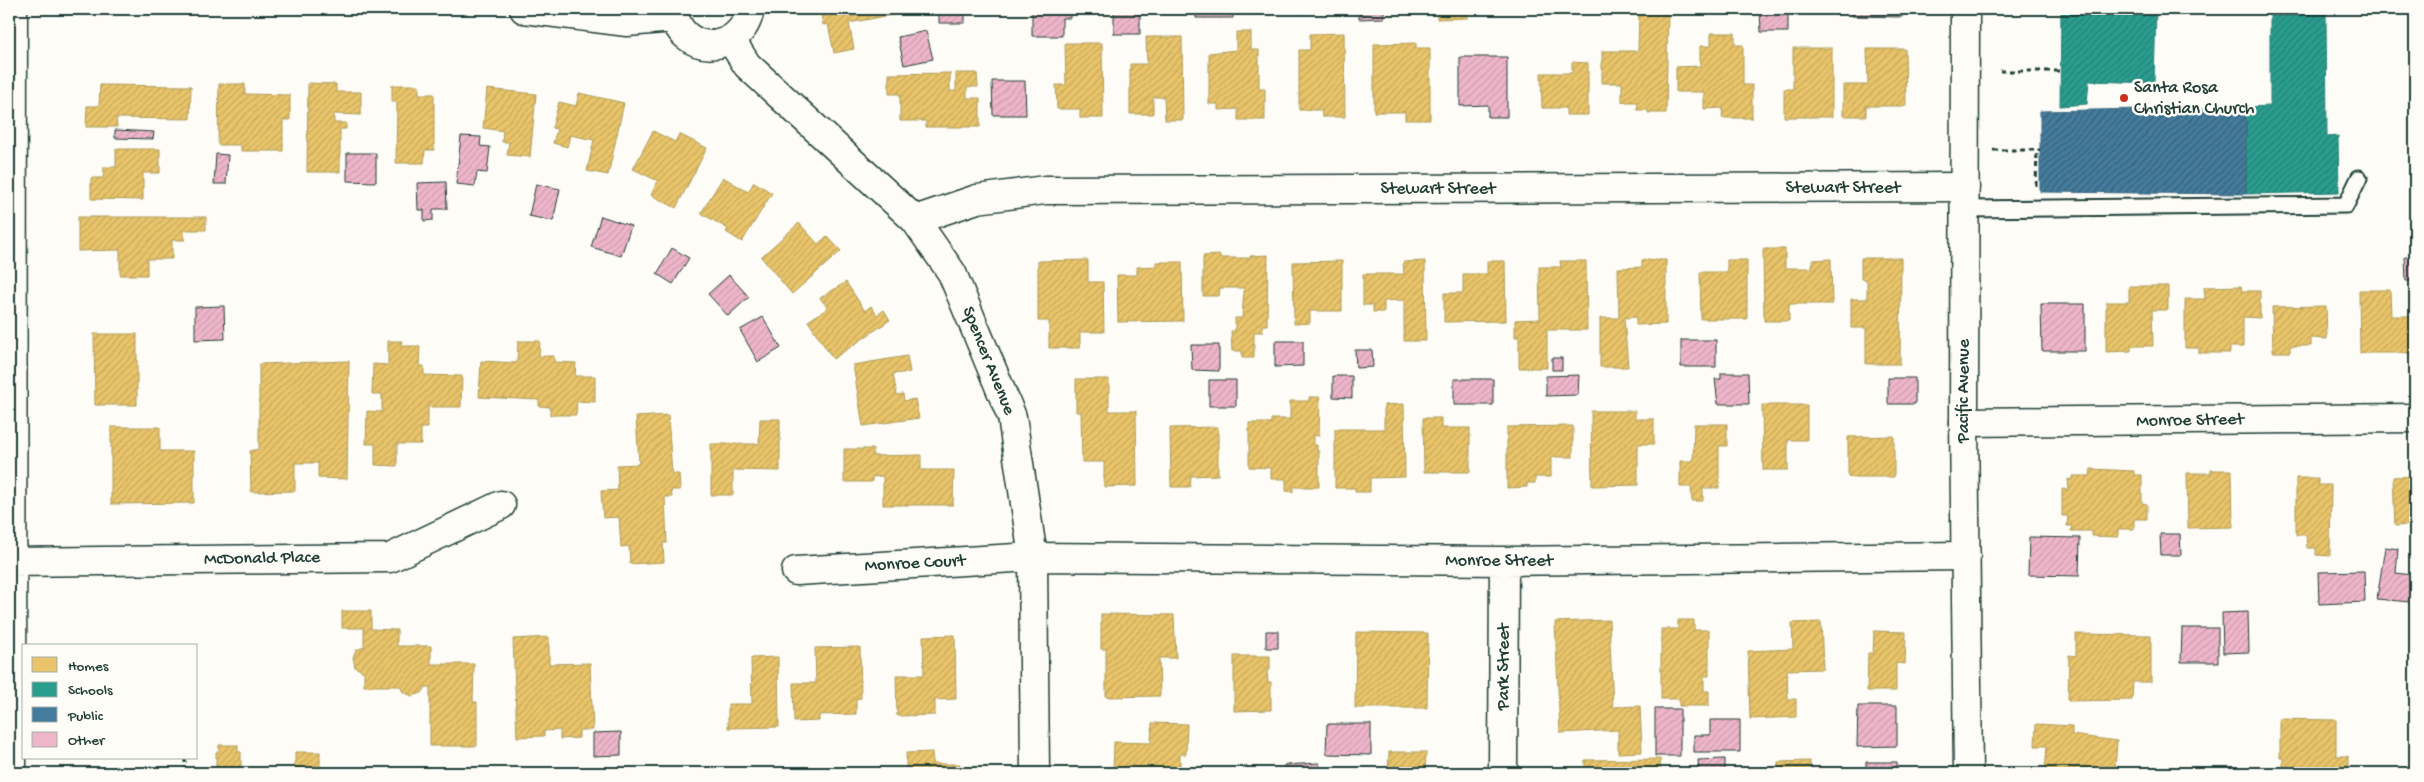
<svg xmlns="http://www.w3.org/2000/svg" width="2424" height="782" viewBox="0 0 2424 782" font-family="'Gochi Hand',sans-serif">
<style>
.homes{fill:url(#homes-hatch);stroke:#ac9c5a}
.schools{fill:url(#schools-hatch);stroke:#278074}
.public{fill:url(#public-hatch);stroke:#3a687e}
.building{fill:url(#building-hatch);stroke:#1f3d34}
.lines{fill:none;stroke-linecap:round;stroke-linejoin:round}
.lane-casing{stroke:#1f3d34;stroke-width:19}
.street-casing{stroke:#1f3d34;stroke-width:31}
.secondary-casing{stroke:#1f3d34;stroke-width:31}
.path{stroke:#1f3d34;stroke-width:3;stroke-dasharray:5 4;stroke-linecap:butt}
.lane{stroke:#fdfcf7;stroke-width:15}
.street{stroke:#fdfcf7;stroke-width:28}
.secondary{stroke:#fdfcf7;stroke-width:28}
.poi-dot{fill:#c8321e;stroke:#fdfcf7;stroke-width:2}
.labels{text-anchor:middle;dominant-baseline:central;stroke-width:5;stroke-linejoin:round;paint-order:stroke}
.poi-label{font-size:18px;fill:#1f3d34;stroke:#fdfcf7;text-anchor:start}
.street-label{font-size:18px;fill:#1f3d34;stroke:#fdfcf7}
</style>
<defs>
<pattern id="homes-hatch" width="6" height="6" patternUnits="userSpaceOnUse" patternTransform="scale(1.25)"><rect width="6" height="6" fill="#e9c46a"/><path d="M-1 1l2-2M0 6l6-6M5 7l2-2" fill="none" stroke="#c7a95c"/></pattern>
<pattern id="schools-hatch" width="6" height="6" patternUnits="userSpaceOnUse" patternTransform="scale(1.25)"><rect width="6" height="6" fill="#2a9d8f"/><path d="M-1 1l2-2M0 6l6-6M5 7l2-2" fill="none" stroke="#238176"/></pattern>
<pattern id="public-hatch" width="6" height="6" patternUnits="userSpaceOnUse" patternTransform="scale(1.25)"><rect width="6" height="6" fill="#457b9d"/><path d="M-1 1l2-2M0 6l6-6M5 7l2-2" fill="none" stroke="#36617a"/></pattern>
<pattern id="building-hatch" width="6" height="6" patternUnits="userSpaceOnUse" patternTransform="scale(1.25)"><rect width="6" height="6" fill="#efb6ca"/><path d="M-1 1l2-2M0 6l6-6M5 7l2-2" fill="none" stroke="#cc9dae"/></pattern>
</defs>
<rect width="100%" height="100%" fill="#fdfcf7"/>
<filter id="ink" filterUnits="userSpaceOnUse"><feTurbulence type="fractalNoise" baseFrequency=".02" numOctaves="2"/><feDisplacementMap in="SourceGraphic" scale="10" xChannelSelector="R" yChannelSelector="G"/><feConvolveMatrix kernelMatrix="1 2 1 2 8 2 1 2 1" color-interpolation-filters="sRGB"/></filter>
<g filter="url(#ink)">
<path class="homes" d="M820 9H907V12L849 23 854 49 834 53 828 24 823 25Z
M1437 9H1467L1468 18 1437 19Z
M1639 14H1668L1666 113H1648V110H1637L1638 102H1622V83H1602V51H1638Z
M1236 32H1251V50H1259V89H1265V120H1238V109L1218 110V104H1209V53L1236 50Z
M1344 33 1345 117H1322L1321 110H1299V50H1310V34Z
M1711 33H1735V45H1743V85H1752V118H1722L1723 108 1704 109V92H1676V67L1700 66V46H1711Z
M1146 37H1182L1183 120H1165L1164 97H1153V114H1130V64H1147Z
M1065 43H1102L1103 118H1080V109H1057L1056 85H1066Z
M1416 43V48H1430V120H1405V112H1374V44Z
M1793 48H1832V117H1784V89H1793Z
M1867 49H1905L1906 106H1866V116H1843V85H1868Z
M1572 62 1588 63V115H1566V108H1542L1541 73H1572Z
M950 73V91H956V73H977L978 87H967V98H980V127H926V121H900V94H889V74Z
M308 83 336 84V92H361V115L334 114V123H346V129H340V172H307Z
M219 84H245V94L290 95V120H283V151H241V145H218Z
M100 85 191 86 190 119 116 118 117 127H86L87 106H99Z
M392 85H419V94H434V150H425L424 163H396L397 102H392Z
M487 89 536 94 530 157 507 155 509 142H502L503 131 483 128Z
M579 93 624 103 608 175 587 171 594 140 570 135 567 147 553 143 557 129 552 128 559 102 576 106Z
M653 131 675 142 679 134 707 148 676 208 651 195 658 181 633 169Z
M116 149H160V173H143V200L91 199V178H103L104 167H116Z
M723 177 748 192 754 182 772 193 742 242 726 232 728 229 701 213Z
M78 217H206V230H184L185 240H172V259H147V275H120V250L78 251Z
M799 223 818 244 827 236 841 251 792 294 761 257Z
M1763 249H1785V268H1812V260L1831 259 1832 304H1789V321H1764Z
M1220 255V258H1250V256L1268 255 1267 325H1262L1263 332H1254V358H1242V351H1232L1231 331H1235V318H1242L1244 288H1220L1219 296H1203V256Z
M1861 258H1901L1900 364H1866V328H1851V299H1867V280L1861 279Z
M1088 260V282H1103L1104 332H1080V348H1049V321H1038V261Z
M1642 260H1666V324L1636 325V317L1624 318 1628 367H1600V318H1619L1618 268 1642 267Z
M1727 260H1747V319H1701L1700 272H1727Z
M1342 261V311H1310V323L1294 324 1293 262Z
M1425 261 1426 341H1404V300L1384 301V312H1373V305H1363V274H1404L1403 262Z
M1487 261H1505L1506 321 1444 322V293H1463V274H1487Z
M1560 261H1586L1587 330H1547V368H1519V337H1515V320L1540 319 1539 267H1561Z
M1156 262H1182L1183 321 1118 322 1117 275H1137V267L1156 266Z
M846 282 865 311 871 306 877 315 884 310 890 320 833 359 808 321 828 308 820 298Z
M2129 286H2168V310H2152L2153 346H2131V351L2106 352V302H2129Z
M2241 286 2242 291H2260V318L2243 317V347H2230V353H2199V348H2185V299H2205L2204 287Z
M2359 290H2390L2391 316H2413V353H2360Z
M2326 306 2327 339 2311 338V346H2290V352H2273L2272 307Z
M94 334H137V405H95Z
M388 341H402L401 346H420L419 366H424V375L462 376 461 407H428V428H421V444H397V466L375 465V444H366L367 411 382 412V394H372L373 364 388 365Z
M518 341H540L539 356H554V362L576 363 575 376H595V402L577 401 576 415H550V407L539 406V400L479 397 481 361 517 363Z
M907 356 910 372 893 374 897 395 903 394 904 401 915 399 919 418 863 426 853 365Z
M349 361 347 479 318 478V463H295V491L251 492 250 451 259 449V364Z
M1076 379H1109V411H1136L1137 486 1104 487V462H1082L1081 412H1076Z
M1309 397H1320L1319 436 1314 435V445H1317V451H1319V487H1293V492L1286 491V479H1271V468L1249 467V423H1271V419H1290V401H1309Z
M1404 404 1405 477 1370 478V492H1355V488H1335V429H1384V405Z
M1762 405H1807V440H1788V470H1763Z
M1591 411H1635V419H1654V444H1638V485L1592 486Z
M668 415 672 474H679L680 490H671L672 497H665L667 543H663L664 562 630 564 629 546 621 547 619 517 603 518 601 491 618 490 617 465 639 464 636 417Z
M1423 418H1441V428H1470V472H1424Z
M760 419H780V471L733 470V495H711V444H759Z
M1694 424H1727V446H1719V488H1703V501H1692L1691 487H1680V461H1693Z
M1573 426V457H1551V477H1535V483H1527V487L1507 488V427Z
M111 427H160V451H194V503L111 504Z
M1218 427V475L1191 476 1190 487H1171L1170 428Z
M1894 436V477H1848V437Z
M844 449H873V456L921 455V470H954L953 505H883V476L872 477V482H844Z
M2091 469 2134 471V475H2142V503L2147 504V519H2134V529H2118V537L2092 536V531H2071L2072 526H2067L2068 516H2062V489L2069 490 2068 479 2072 480V476H2090Z
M2211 470H2232L2233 527 2188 528 2187 473H2211Z
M2415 476V537H2411V525L2395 526 2393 477Z
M2296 478H2318V485H2331L2330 556 2316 555V548H2307L2306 535H2296Z
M342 611H371V629L397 630V646H431V664H474L473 702H477V746H430V687H426L422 693 412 696 403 692 400 686H364V672L355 667 353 657 356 650 364 647V628H342Z
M1101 614 1174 615 1176 658H1159L1160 696 1106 697V649H1101Z
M1609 620 1613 707 1640 706 1642 752 1618 753V730L1560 733 1555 622Z
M1678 620H1694V630H1709V676H1704V691H1709V706H1679V699H1661V629H1678Z
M1821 622 1823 669 1787 670 1788 699H1796V717L1750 719 1748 651 1793 649 1792 623Z
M1874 631 1906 632 1905 664 1896 663V691H1867L1868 653H1873Z
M1356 632 1428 633 1427 708H1355Z
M2076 634 2151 635V682H2133L2132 700 2068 701 2069 655 2076 656Z
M955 635 956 699 935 700V715L897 716 896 675H924L923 636Z
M549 637V664L590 663 593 730H579V738L560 739V730L544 731V736L517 737 513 639Z
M860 647 861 698 856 699V714L819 715V721L794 722 793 683H816L815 648Z
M1234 656H1270V670H1267L1268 682H1271V710L1234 711Z
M778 657 779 727 728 728V704H752L751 658Z
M2280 719 2336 720V756H2348V773H2283V758H2280Z
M1152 723 1187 724 1186 754H1180V773H1113L1114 742 1151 743Z
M2036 724 2072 726V735L2117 741 2115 770H2121V773H2045L2047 746H2035Z
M219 745H238V752H241V773H216V752H219Z
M295 752H320V773H295Z
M932 752 933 764H960V773H906V753Z
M1389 752H1426L1425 773H1388Z
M1660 759 1661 773H1585V760Z
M1810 761V773H1778V762Z
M2241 767H2265V773H2241Z"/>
<path class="schools" d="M2061 9H2156L2154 83 2089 81 2087 104 2060 106Z
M2270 9H2326L2327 137 2338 136 2339 192 2246 194V107L2270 106Z"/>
<path class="public" d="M2246 107V194L2040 192V111Z"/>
<path class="building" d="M939 9H965V23H939Z
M1032 9H1070V18H1062V36H1032Z
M1114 9H1140V34H1114Z
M1196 9H1233V18H1196Z
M1276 9H1303V13L1276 12Z
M1359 9H1384V18L1359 19Z
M1679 9H1710V10L1679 11Z
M1760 9H1788V32H1761Z
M1852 9H1902V17L1852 16Z
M926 31 933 59 904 65 898 37Z
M1460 57H1507V117H1488V105L1460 106Z
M992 81H1025L1026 115H993Z
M115 130 154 132 153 139 115 138Z
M461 136 481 137 480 146 490 147 487 173 477 172 475 186 456 184Z
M347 153H376V182L347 181Z
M216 154 228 155 226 184H214Z
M446 182 447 209H433V220L424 221V210H418L417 183Z
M536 184 560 189 553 221 529 216Z
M601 216 631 226 621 256 591 247Z
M672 248 689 258 673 284 657 274Z
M2405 257H2415V281H2406Z
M729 275 749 297 728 316 708 294Z
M2041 304H2085V351H2042Z
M224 306 225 339 195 340V307Z
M763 317 781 348 758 362 740 330Z
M1681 340H1716V367H1681Z
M1275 341H1303V366L1275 367Z
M1191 345H1219V371L1192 370Z
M1355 350H1372L1373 367 1356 368Z
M1552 358H1562V370H1552Z
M1721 373H1748L1749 404H1718L1715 379H1721Z
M1579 375 1578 395 1546 396V376Z
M1333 376H1352V398L1333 397Z
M1888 378H1915V404H1888Z
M1454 379H1493V405H1454Z
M1209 380H1236V406H1209Z
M2160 534H2180L2181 555H2161Z
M2029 537 2080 538 2079 576 2028 575Z
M2385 547 2398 549 2396 573 2412 575 2410 602 2377 599Z
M2364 571 2365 602 2319 604 2318 572Z
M2248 612 2249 652 2223 653 2222 613Z
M2182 628H2218V662H2181Z
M1266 631H1278V648H1266Z
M1858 706H1897V746L1857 747Z
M1655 709H1680V756H1655Z
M1710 720H1740V752H1694V735H1710Z
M1327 724H1371V755L1326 754Z
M621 732V755L593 756V733Z
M1725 759V773H1699L1698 760Z
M1866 762H1897V773H1866Z
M1319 763 1320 773H1285L1284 765Z
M635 769V773H592V770Z"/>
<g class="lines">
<defs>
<path id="lane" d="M1965 209 2346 205 2359 178"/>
<path id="street" d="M524 9 627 22 674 18
M915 220 977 199 1045 190 1965 187
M1964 422 2415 418
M9 562 390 558 501 505
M796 571 1033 557 1504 561 1966 556
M12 773 13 9
M1503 773 1504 561"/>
<path id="secondary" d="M673 9C679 57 742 56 750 9
M1965 9 1964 422 1968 773
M731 40 747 65 915 220 952 273 1012 417 1033 557 1035 773"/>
</defs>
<use href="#lane" class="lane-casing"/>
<use href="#street" class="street-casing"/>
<use href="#secondary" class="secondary-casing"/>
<path class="path" d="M2000 71H2060
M1993 150H2040
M2036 186 2037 149
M185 758V773
M352 767V773"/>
<use href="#lane" class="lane"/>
<use href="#street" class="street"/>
<use href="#secondary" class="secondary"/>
</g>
</g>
<circle class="poi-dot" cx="2124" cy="98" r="5"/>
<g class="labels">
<g class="poi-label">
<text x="2134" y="88">Santa Rosa<tspan x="2134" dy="21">Christian Church</tspan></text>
</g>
<g class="street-label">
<text x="1843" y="188">Stewart Street</text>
<text x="1438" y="189">Stewart Street</text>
<text transform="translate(988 361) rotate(68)">Spencer Avenue</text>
<text transform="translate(1964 391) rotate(-90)">Pacific Avenue</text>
<text transform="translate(2190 421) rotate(-1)">Monroe Street</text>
<text transform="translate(262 559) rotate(-1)">McDonald Place</text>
<text x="1499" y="561">Monroe Street</text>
<text transform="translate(915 564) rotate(-3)">Monroe Court</text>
<text transform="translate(1504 667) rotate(-90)">Park Street</text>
</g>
</g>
<rect width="2424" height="782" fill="none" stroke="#fdfcf7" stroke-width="30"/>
<rect x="15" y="15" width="2394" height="752" fill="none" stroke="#1f3d34" stroke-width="2" filter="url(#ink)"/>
<rect x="22" y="644" width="175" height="115" fill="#fdfcf7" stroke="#a4b0a9"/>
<rect x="32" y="657" width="25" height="15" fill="#e9c46a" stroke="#a4b0a9"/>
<text x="68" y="670" font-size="15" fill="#1f3d34">Homes</text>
<rect x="32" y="682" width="25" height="15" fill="#2a9d8f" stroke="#a4b0a9"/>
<text x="68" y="694" font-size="15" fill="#1f3d34">Schools</text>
<rect x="32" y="707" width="25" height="15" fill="#457b9d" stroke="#a4b0a9"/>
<text x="68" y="720" font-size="15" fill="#1f3d34">Public</text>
<rect x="32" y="732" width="25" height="15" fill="#efb6ca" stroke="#a4b0a9"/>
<text x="68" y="744" font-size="15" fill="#1f3d34">Other</text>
</svg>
